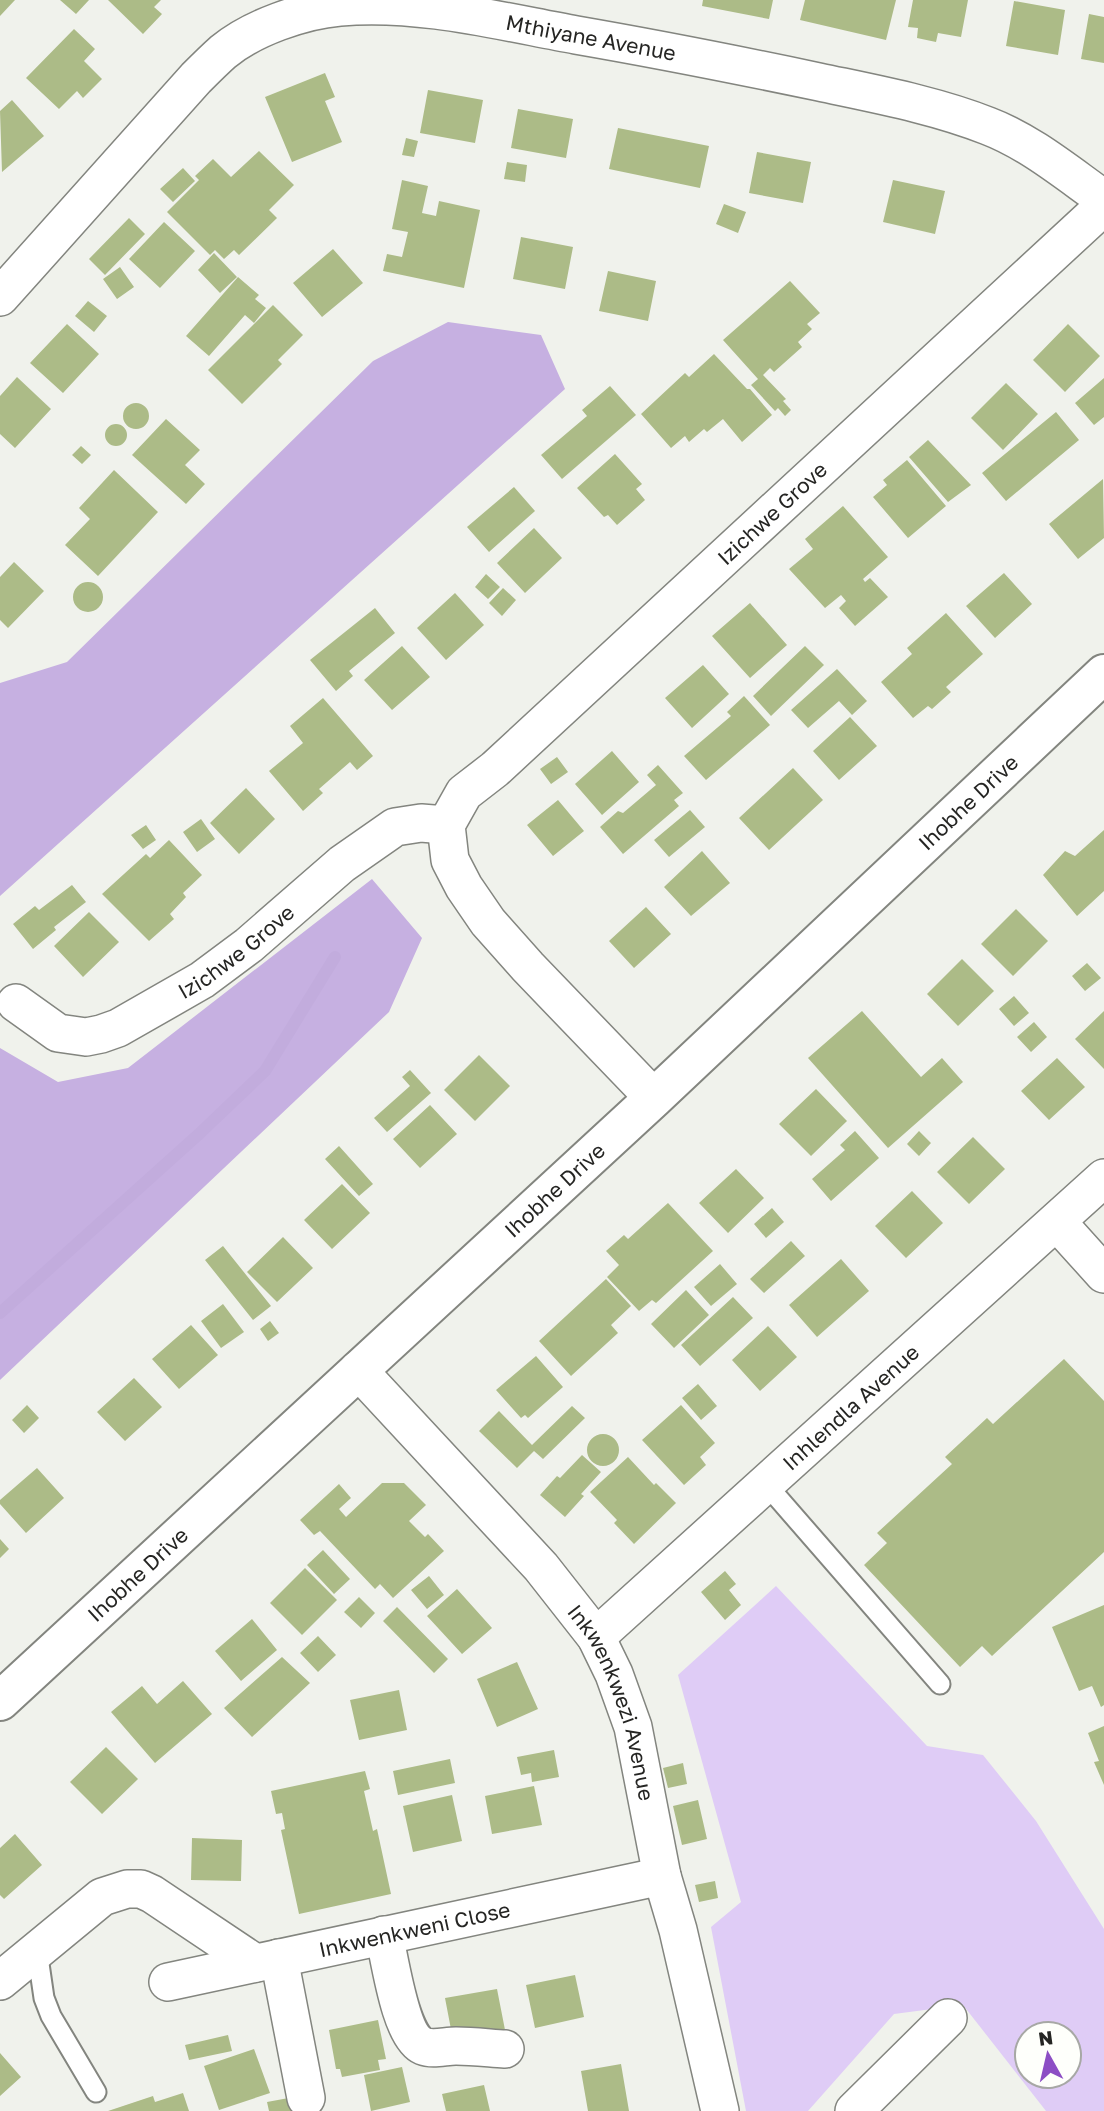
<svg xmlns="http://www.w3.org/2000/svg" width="1104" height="2111" viewBox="0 0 1104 2111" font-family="'Golos Text',sans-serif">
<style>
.green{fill:#dfccf6;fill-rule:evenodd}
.forest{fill:#c6b0e1}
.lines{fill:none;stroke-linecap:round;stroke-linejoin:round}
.stream{stroke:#c2acdd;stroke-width:12}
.building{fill:#acbb87}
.service-casing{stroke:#83857f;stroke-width:23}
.minor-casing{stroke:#83857f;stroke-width:40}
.tertiary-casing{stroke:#83857f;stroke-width:42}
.service{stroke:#fff;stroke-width:19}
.minor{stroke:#fff;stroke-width:37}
.tertiary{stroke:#fff;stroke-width:38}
.labels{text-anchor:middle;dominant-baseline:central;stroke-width:5;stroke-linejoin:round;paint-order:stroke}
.street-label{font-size:21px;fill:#252523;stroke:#fefffb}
</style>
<rect width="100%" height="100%" fill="#f0f2ec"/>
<path class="green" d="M776 1586 927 1746 983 1755 1036 1821 1104 1929V2111H1046L963 2005 894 2014 808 2111H746L711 1927 741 1902 678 1675ZM1027 2034H1069V2076H1027Z"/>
<path class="forest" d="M448 322 541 335 565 389 0 896V683L67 662 373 361Z
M372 879 422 938 389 1012 0 1380V1048L58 1082 128 1068Z"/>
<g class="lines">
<path class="stream" d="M0 1313 199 1134 265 1071 335 957"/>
</g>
<path class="building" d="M0 0H15L0 16Z
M60 0H89L76 14Z
M108 0H161L154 7 162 14 143 34Z
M703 0H773L769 19 702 6Z
M805 0H896L886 40 800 20Z
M913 0H968L961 37 938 33 936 42 917 38 918 28 908 27Z
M1014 1 1065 10 1058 55 1006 46Z
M1089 14 1104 17V63L1081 59Z
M74 29 95 49 84 61 102 79 83 98 77 91 59 109 26 78Z
M325 73 335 97 325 101 342 142 292 162 265 97Z
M428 90 483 100 475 143 420 133Z
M12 100 44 136 2 172 0 111Z
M518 109 573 119 566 158 511 148Z
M618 128 709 146 700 188 609 169Z
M406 138 418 141 414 157 402 155Z
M259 151 294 185 269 210 277 218 239 255 234 250 224 259 215 250 210 255 167 212 199 180 195 176 213 159 231 177Z
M757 152 811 162 803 203 749 193Z
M507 162 527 165 525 182 504 179Z
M183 168 195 181 173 202 160 189Z
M402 180 428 186 422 213 436 216 439 201 480 210 464 288 383 271 387 254 402 257 408 232 392 229Z
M893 180 945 191 935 234 883 222Z
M724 204 746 212 738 233 716 224Z
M129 218 145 234 105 275 89 259Z
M164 222 195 251 160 288 129 259Z
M521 237 573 247 565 289 513 279Z
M333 249 363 283 322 317 293 283Z
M214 253 237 277 220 293 198 270Z
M120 267 134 287 117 299 103 279Z
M608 271 656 281 648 321 599 311Z
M238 277 259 295 255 299 266 308 254 323 245 315 209 356 186 336Z
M790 281 820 313 807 324 812 329 798 342 802 347 774 372 770 368 763 375 786 399 783 401 791 410 785 416 778 408 775 411 751 385 758 379 723 340Z
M88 301 107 316 94 332 75 316Z
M273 305 303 335 278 360 282 364 242 404 208 370Z
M67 324 99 354 63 393 30 363Z
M1068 324 1100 356 1065 392 1033 360Z
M714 354 747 389H750L772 415 742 442 723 419 707 432 704 429 689 442 685 436 671 448 641 414 685 373 689 377Z
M17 377 51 409 15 448 0 434V396Z
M1104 378V417L1094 425 1075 403Z
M1006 383 1038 414 1003 450 971 418Z
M610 386 636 415 562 479 541 455 587 416 582 410Z
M123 416a13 13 0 1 1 26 0a13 13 0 1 1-26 0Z
M1056 412 1079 440 1006 501 982 473Z
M166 419 200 450 185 465 205 484 186 504 132 455Z
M105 435a11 11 0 1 1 22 0a11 11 0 1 1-22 0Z
M928 440 971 485 948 502 909 457Z
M81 446 91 455 82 464 72 455Z
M615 454 642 484 636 489 645 500 617 525 608 515 604 517 577 488Z
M907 460 946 506 908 538 873 497 887 485 883 480Z
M114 470 158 512 98 576 65 545 90 519 79 508Z
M1103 479 1104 538 1078 559 1049 524Z
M514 487 535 511 489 552 467 527Z
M843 506 888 557 863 579 865 582 870 578 888 597 855 626 839 608 846 601 841 595 825 608 789 569 813 549 805 539Z
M534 528 562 558 525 593 497 563Z
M14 562 44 591 8 628 0 620V577Z
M1004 573 1032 604 995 638 966 606Z
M486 574 500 587 488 599 475 587Z
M73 597a15 15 0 1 1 30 0a15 15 0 1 1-30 0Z
M503 588 516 600 502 616 489 603Z
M455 593 484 625 446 660 417 628Z
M750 603 787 645 750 678 712 636Z
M375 608 395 633 349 671 353 676 336 691 310 660Z
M946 613 983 654 946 687 951 692 932 709 928 706 913 718 881 682 912 654 907 648Z
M402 646 430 677 392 710 364 680Z
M805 646 824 665 771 716 753 696Z
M703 665 729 694 692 728 665 698Z
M837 669 867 701 852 715 839 701 808 728 791 710Z
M744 696 770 725 706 780 684 756 731 716 727 712Z
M323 698 373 756 357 770 350 762 319 789 323 793 303 811 269 771 303 743 290 726Z
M850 717 877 746 839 780 813 751Z
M612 751 639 782 602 815 575 784Z
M557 757 568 772 551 784 540 769Z
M658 765 683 793 674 800 679 806 623 854 600 827 618 811 623 813 656 785 647 775Z
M793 768 823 800 769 850 739 818Z
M246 788 275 819 239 854 210 823Z
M558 800 584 831 553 856 527 825Z
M690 810 705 827 669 857 654 840Z
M201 819 215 839 197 852 183 832Z
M146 825 156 840 143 849 131 835Z
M1104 830V891L1077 916 1043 875 1065 851 1075 856Z
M169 840 202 875 183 893 186 897 170 914 174 919 149 941 102 894 146 854 150 858Z
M702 851 730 883 691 916 664 887Z
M72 885 86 902 54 927 56 930 33 949 13 924 35 906 39 910Z
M646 907 671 934 634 968 609 941Z
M1016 909 1048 941 1013 976 981 944Z
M89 912 119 942 83 977 54 946Z
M962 959 994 991 958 1026 927 994Z
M1087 963 1101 978 1085 991 1072 976Z
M1014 996 1029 1013 1014 1026 999 1009Z
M862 1011 921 1077 942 1058 963 1082 888 1148 808 1058Z
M1104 1011V1069L1075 1039Z
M1034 1022 1047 1037 1031 1052 1017 1037Z
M479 1055 510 1086 475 1121 444 1090Z
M1057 1058 1085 1087 1049 1120 1021 1091Z
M410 1070 431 1093 387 1132 374 1118 410 1086 402 1077Z
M816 1089 847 1121 811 1156 779 1124Z
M430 1105 457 1134 420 1168 393 1139Z
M855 1131 879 1158 831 1201 812 1179 845 1150 840 1145Z
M919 1131 931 1143 919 1156 907 1144Z
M973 1137 1005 1169 969 1204 937 1172Z
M339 1146 373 1184 359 1196 325 1159Z
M736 1169 764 1198 728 1233 699 1203Z
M342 1184 370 1213 332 1249 304 1220Z
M912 1191 943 1223 906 1258 875 1226Z
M668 1203 713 1251 656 1303 652 1300 639 1311 607 1277 619 1265 606 1251 624 1235 628 1239Z
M772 1208 784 1222 766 1238 754 1224Z
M283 1237 313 1268 277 1302 247 1272Z
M791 1241 805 1256 764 1293 750 1279Z
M223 1246 271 1306 253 1320 205 1260Z
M841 1259 869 1291 817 1337 789 1305Z
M720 1264 737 1284 711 1306 694 1287Z
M606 1279 631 1306 611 1325 618 1333 571 1376 539 1341Z
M686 1290 709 1315 674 1348 651 1324Z
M733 1297 753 1318 700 1366 681 1345Z
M223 1304 244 1332 221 1348 201 1321Z
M270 1321 279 1333 268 1341 260 1329Z
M191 1325 218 1355 179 1389 152 1359Z
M768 1326 797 1357 760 1391 732 1360Z
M536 1356 563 1387 528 1418 525 1415 521 1418 496 1390Z
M1064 1359 1104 1401V1552L992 1656 982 1646 960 1667 864 1565 887 1543 877 1533 952 1464 945 1457 987 1418 993 1424Z
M134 1378 162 1407 125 1441 97 1412Z
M698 1384 717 1406 701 1420 682 1398Z
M27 1405 39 1418 24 1433 12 1420Z
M681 1405 715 1443 700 1457 706 1465 684 1485 642 1440Z
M572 1406 585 1418 543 1459 534 1451 517 1468 479 1431 499 1411 532 1445Z
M587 1450a16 16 0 1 1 32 0a16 16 0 1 1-32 0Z
M582 1455 601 1472 581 1494 584 1496 565 1517 540 1495 557 1476 560 1478Z
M628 1457 654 1485 656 1483 676 1503 634 1544 614 1523 617 1520 590 1492Z
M37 1468 64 1498 26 1533 0 1504V1500Z
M382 1483H404L426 1505 409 1521 425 1537 428 1534 444 1551 393 1598 380 1584 375 1589 320 1531 314 1535 300 1520 339 1484 351 1498 339 1509 346 1517Z
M0 1539 9 1549 0 1558Z
M323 1550 350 1579 334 1594 307 1565Z
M305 1568 337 1600 302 1635 270 1603Z
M725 1571 736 1584 729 1590 741 1605 725 1620 701 1592Z
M429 1576 444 1595 427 1609 411 1590Z
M457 1589 492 1628 462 1654 427 1616Z
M359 1597 375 1613 361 1628 344 1612Z
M1104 1605V1705L1101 1707 1092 1686 1079 1691 1052 1627Z
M397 1607 448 1659 434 1673 383 1621Z
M252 1619 277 1650 241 1681 215 1651Z
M318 1636 336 1655 318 1672 300 1653Z
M282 1657 310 1683 252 1737 224 1708Z
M517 1662 538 1709 497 1727 477 1679Z
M183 1681 212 1714 155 1763 111 1712 142 1686 157 1704Z
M399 1690 407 1730 359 1740 350 1700Z
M1104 1726V1785L1094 1762 1099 1761 1088 1733Z
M106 1747 138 1779 102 1814 70 1782Z
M554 1750 559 1777 532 1782 531 1773 521 1775 517 1757Z
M450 1759 455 1783 398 1795 393 1771Z
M683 1763 687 1784 668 1788 663 1768Z
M365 1771 370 1789 364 1791 373 1831 377 1829 391 1894 299 1914 281 1830 285 1829 282 1813 276 1814 271 1791Z
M534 1786 542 1825 492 1834 485 1796Z
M452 1795 462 1841 413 1852 403 1806Z
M698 1800 707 1839 682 1845 673 1806Z
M15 1834 42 1865 4 1899 0 1895V1848Z
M192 1838 242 1840 241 1881 191 1880Z
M715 1881 718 1898 699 1902 695 1885Z
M575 1975 584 2017 535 2028 526 1985Z
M497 1989 506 2035 454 2045 445 1998Z
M378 2020 386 2059 378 2060 380 2070 342 2077 340 2069H336L329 2030Z
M228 2035 232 2051 189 2060 185 2045Z
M254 2049 270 2093 219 2110 204 2066Z
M0 2053 21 2077 0 2096Z
M621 2064 629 2111H588L581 2071Z
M402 2067 410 2102 371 2111 364 2075Z
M484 2085 490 2111H446L442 2094Z
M183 2093 189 2111H108L153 2096 155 2102Z
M294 2097 297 2111H269L267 2102Z"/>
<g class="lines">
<defs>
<path id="service" d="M765 1483 940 1684
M37 1950 44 1998 51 2016 96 2092"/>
<g id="minor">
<path id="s1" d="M0 297 196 78C205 69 214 60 223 52 252 28 303 10 340 7 418 0 499 21 576 35 657 49 738 65 819 82 875 94 935 105 988 126 1030 142 1067 173 1104 199"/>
<path id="s2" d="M16 1003 58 1033 86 1037 101 1034 118 1028 202 980 249 945 342 864 395 827 421 823 446 825"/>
<path id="s3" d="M654 1098 528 967 488 922 464 887 450 860 446 825 464 793 495 769 1104 206"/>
<path d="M1057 1222 1104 1274"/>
<path id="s4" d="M358 1370 541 1567 596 1637 614 1674 633 1727 662 1876 678 1930 720 2111"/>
<path id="s5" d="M596 1637 1104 1178"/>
<path d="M384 1935C390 1959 400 2036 423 2046 433 2050 445 2046 456 2046 472 2046 489 2048 505 2049"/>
<path d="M279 1958 306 2098"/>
<path d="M0 1981 102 1897 127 1889H141L152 1894 255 1963"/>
<path id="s6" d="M168 1982 662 1876"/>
<path d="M854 2111 948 2018"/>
</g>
<g id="tertiary">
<path id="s7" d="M0 1701 654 1098 1104 674"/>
</g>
</defs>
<use href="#service" class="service-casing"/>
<use href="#minor" class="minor-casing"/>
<use href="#tertiary" class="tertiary-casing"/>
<use href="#service" class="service"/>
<use href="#minor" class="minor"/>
<use href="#tertiary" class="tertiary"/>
</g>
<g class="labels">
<g class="street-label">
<text stroke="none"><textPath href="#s1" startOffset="712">Mthiyane Avenue</textPath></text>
<text stroke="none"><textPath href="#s3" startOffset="803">Izichwe Grove</textPath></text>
<text stroke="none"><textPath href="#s7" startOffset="1321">Ihobhe Drive</textPath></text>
<text stroke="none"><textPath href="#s2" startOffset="254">Izichwe Grove</textPath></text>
<text stroke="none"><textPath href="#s7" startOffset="754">Ihobhe Drive</textPath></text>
<text stroke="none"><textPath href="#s5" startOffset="343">Inhlendla Avenue</textPath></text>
<text stroke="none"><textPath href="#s7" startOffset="187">Ihobhe Drive</textPath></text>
<text stroke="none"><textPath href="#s4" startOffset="425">Inkwenkwezi Avenue</textPath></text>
<text stroke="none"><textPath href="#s6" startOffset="252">Inkwenkweni Close</textPath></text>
</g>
</g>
<g transform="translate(1048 2055) rotate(352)"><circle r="33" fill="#fefffb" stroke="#a7a8a5" stroke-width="2"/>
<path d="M0-5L12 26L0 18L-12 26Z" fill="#8c4ec4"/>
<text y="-10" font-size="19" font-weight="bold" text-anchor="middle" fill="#252523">N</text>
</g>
</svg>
